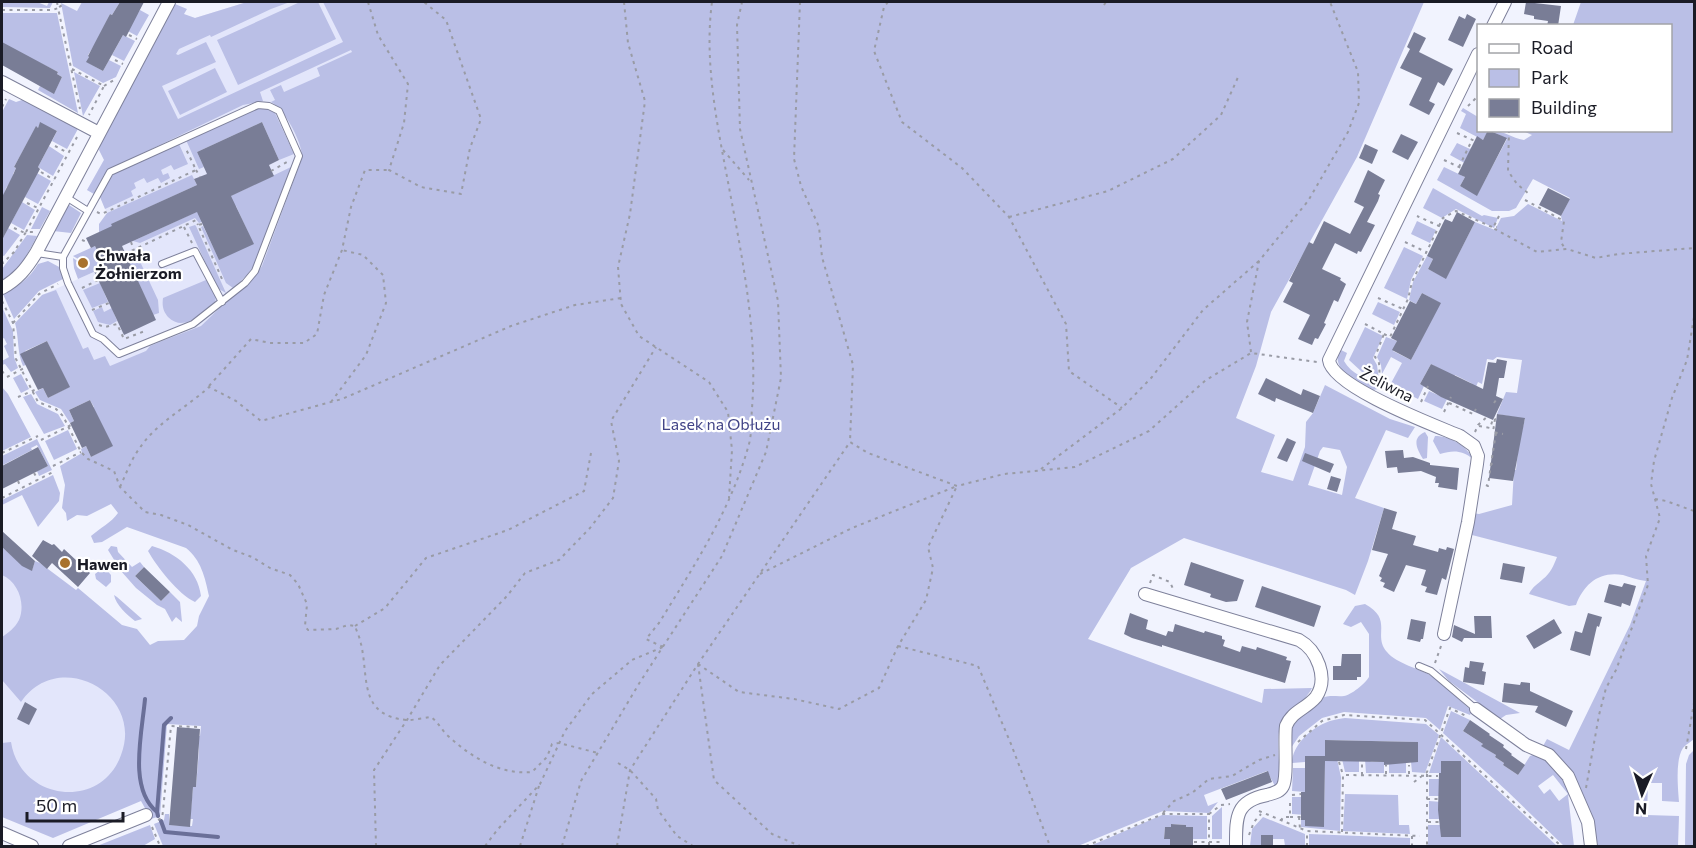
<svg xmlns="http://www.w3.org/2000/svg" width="1696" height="848" viewBox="0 0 1696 848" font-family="Commissioner,sans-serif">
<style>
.built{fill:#e3e6fb}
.green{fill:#babfe6;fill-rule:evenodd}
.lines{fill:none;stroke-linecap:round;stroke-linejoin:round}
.stream{stroke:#6a6f98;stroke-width:4}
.building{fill:#797d96}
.lane-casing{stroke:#7e819b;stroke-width:8}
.street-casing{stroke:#7e819b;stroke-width:14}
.path{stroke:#999ba5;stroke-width:2;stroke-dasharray:3 4.5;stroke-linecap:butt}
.lane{stroke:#fff;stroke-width:6}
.street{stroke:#fff;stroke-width:12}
.poi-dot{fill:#a8722d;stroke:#fff;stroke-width:2}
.labels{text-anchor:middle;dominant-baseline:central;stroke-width:4.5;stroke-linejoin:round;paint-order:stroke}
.poi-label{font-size:16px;font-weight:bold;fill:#1a1b25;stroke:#fff;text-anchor:start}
.street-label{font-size:16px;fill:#1a1b25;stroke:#fff}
.park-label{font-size:16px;fill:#424487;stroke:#fff}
</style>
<rect width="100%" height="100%" fill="#f1f3fe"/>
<path class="built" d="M247 2H336L382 75 214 374 78 370 42 295 105 267 95 246 91 248 86 238 114 229 100 197 87 190 185 15 195 18Z
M2 564 139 694 131 801 2 810Z"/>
<path class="green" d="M2 2H37L47 6 49 2H53L50 8 2 7Z
M82 2H120L112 15 110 14 97 41 88 55 89 57 87 62 103 71 109 60 121 66 116 77 103 83 73 66 61 3 77 11Z
M247 2H290L271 9 211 37 210 35 179 49 176 54 178 55 206 42 216 62 162 86 178 119 343 42 323 2H1424L1357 157 1271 312 1256 366 1236 418 1275 435 1261 472 1293 481 1305 447 1306 422 1313 413 1325 385 1390 419 1415 427 1408 438 1386 430 1355 498 1384 508 1368 561 1355 595 1346 590 1184 538 1131 568 1088 639 1262 703 1264 689 1312 688C1304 704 1287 710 1280 728 1275 742 1282 768 1278 785L1275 786 1267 771 1204 795 1208 806 1218 802 1209 813 1163 811 1078 846H163L154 824 164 820 165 814H169V825L192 826 193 819H190L193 787H196L199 750 198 736H200L201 726 167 724 160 816 151 819 141 801 53 838 2 817V743L11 742C20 801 101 811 121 755 145 693 58 647 21 702L2 680V637C8 633 15 628 19 620 26 603 18 582 2 575V547L22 565 32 570 35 561 40 563 76 590 78 588 122 625 137 629 150 645 158 641 184 640 197 626 199 616 209 596C205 577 201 560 186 548L127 527 102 542 94 543 91 536C100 528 111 523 118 513L111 504 87 516 77 515 67 521 66 513 62 508 65 485 60 466 82 453 81 449 86 446 91 457 112 446 92 408 94 407 90 400 69 410 74 421 70 423 61 409 40 400 35 392 43 388 48 398 69 387 47 341 25 351 31 363 23 366C17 353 19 337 15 323L42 295 56 290 83 349 88 347 94 360 105 356 110 366 146 351 150 346 162 341 201 326 233 295 254 278 262 266 302 158C303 143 284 108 271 102L275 100 270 90 281 85 284 92 320 76 317 68 352 52 351 50 260 92 263 101 243 105 114 167 104 175 94 194 87 190 104 160 99 150 101 141 175 4 187 9 184 14 195 18ZM1323 447 1340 450 1347 467 1342 495 1308 485 1320 451Z
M300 2H318L336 39 238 85 217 40Z
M1581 2H1694V739C1691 742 1686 744 1683 748 1675 760 1678 788 1679 802L1662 801V783H1648L1647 815 1679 816 1678 846H1598L1593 823 1543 746 1547 739 1569 750 1630 625 1646 581C1638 580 1630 577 1623 575 1599 571 1584 584 1576 605L1569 606 1529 594C1533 586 1537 585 1543 579 1550 574 1554 565 1557 557L1472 535 1463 567 1473 513 1479 514 1512 505 1514 470H1516L1519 442 1525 419 1497 414 1506 392 1517 393 1522 360 1497 357 1493 360 1487 359 1482 384 1478 382 1475 389 1471 383 1455 375 1454 377 1431 364 1420 384 1424 386 1418 399 1390 385 1402 363 1391 357 1382 374 1381 365 1377 357 1386 337 1397 341 1393 351 1411 360 1440 303 1422 293 1416 304 1409 300 1413 282 1427 256 1433 259 1428 269 1446 278 1475 222 1495 230 1501 218 1514 216 1528 204 1562 221 1561 216 1570 198 1533 179 1516 208 1509 211H1492L1437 180 1444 167 1465 177 1460 186 1477 195 1507 139 1491 131C1506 131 1511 138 1524 140L1532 135 1523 131 1670 130V26L1573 25Z
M140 10 149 15 137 36 126 30Z
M2 13H57L78 113 38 90 40 86 54 93 62 77 57 74 58 72 6 46 2 42Z
M123 35 135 41 124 61 112 55Z
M215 68 227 92 180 115 168 91Z
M74 72 100 86 83 116Z
M9 99 16 102 25 99 79 127 67 149 52 141 57 131 40 123 38 128 36 127 14 167 16 168 13 174 15 176 6 188 2 200V112Z
M260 108 269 109 275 113 294 154 279 160 262 122 197 152 204 167 199 169 186 140 250 110Z
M1463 108 1478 117V130L1488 131 1483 140 1460 128 1466 114 1461 111Z
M1457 143 1470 149 1472 147 1470 166 1450 155Z
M179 144 188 164 174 170 171 165 161 170 163 175 168 173 170 178 161 183 158 178 147 183 144 178 134 183 136 188 131 191 133 196 105 209 100 197 109 179 116 172Z
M49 146 64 156 53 176 38 167Z
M291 167 257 261 247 275 233 288 226 283 201 227 203 226 219 259 253 243 236 206 220 201Z
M35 172 51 181 38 204 25 197Z
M192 175 197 185 112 224 114 230 99 232V224L107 213Z
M1433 188 1482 216 1484 215 1498 218 1494 228 1456 209 1442 218 1423 208Z
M22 202 35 210 24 230 11 223Z
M69 205 81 213 71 233 53 231 67 206Z
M42 207 50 211 40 229H31Z
M207 207 212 217 199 223 195 218 140 243 133 241Z
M1417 221 1436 230 1430 243 1411 234Z
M195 225 196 226 226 293 217 288 189 227Z
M8 228 20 235 4 256 2 255V235L4 236Z
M27 235 37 236C27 255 20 270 2 282V269Z
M95 246 105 267 78 279 74 268 73 258 82 264 83 262 73 256Z
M1404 247 1423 256 1411 280 1407 299 1384 288Z
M136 253 158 300 159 313 153 315 127 257Z
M48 261 61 268 65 278 39 291 14 319 3 294C18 286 29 279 38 264Z
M206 280 216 297 215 303C202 313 184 333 168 317 163 311 162 306 163 298Z
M100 283 108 302 92 308 83 290Z
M1378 302 1400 312 1394 325 1372 314Z
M2 307 13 331 14 357 18 368 11 372 5 364 2 365V361L9 357 4 346 7 344 4 338 2 339Z
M102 307 104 312 112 308 117 321 110 325 98 322 93 311Z
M1365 327 1383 336 1373 358 1377 365 1379 380 1362 372 1349 360Z
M1339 349 1347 353 1344 361C1351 374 1367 379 1379 385L1378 389 1373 390C1357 382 1331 372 1339 349Z
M21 374 29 389 21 393 13 378Z
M2 387 8 394 31 437 2 451Z
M1429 391 1447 399 1442 409 1424 401Z
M31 394 37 404 58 414 65 426 44 434 23 397Z
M68 430 77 449 54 460 45 441Z
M1425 432 1428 437 1427 458 1423 459C1417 449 1411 438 1425 432Z
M1435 436C1450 436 1467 446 1473 459 1462 450 1453 450 1440 454L1433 441Z
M37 439 52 470 39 476 37 471 48 466 37 445 31 448 32 450 3 465 2 456Z
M53 475 60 493 59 501 38 527 22 495 2 505V500Z
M111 546 117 547 118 552 132 567 140 562 144 567 135 576 161 601 170 592 180 602 182 622 176 617 172 622 165 609 157 605 136 588 121 571 108 550Z
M152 546C176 553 198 570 201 596L195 602C178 594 157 567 148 551Z
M104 567 111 575V582L106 587 96 579 95 574Z
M114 595 117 597 142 619 135 621C127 615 116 605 114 595Z
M1365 604C1394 620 1372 635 1387 652 1397 664 1419 668 1433 677 1447 686 1459 700 1472 711L1470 715 1448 706 1440 730 1426 718 1344 712 1322 718 1299 736 1289 751C1289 726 1295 720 1314 705 1317 702 1321 698 1325 697 1331 695 1338 697 1344 696 1351 695 1365 684 1369 677V634L1361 622 1351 627 1343 624 1355 606Z
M1439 669 1520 713 1506 715 1500 719 1449 681Z
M1451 711 1470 720 1463 731 1483 744 1482 746 1496 755 1495 757 1504 763 1503 765 1518 775 1530 756 1538 753 1559 769 1578 805 1568 795 1574 846H1564L1507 791 1443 733ZM1553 775 1568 794 1559 801 1550 789 1544 794 1538 786Z
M1345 718 1426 724 1439 735 1425 773 1412 772 1411 762H1418V742L1325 740V756L1305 762 1292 763C1292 746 1310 729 1325 723 1331 720 1339 719 1345 718Z
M1441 737 1557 846H1428V825H1441L1461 761H1442L1441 773H1429Z
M1694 750V846H1685L1686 764 1689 755Z
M1325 759H1337L1341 777 1340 831 1301 827V820H1305L1306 826H1324Z
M1342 759H1359V772H1345Z
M1365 759 1372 762H1384V773H1366Z
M1389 762H1406V773H1389Z
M1293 768H1306L1305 792 1292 791Z
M1429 779H1441V796H1429Z
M1345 794 1398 795 1399 825H1409L1410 834 1343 831Z
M1292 797H1306L1305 815 1292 814Z
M1429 801 1442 802 1441 819H1429Z
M1222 807V839H1212V816Z
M1162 815 1207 816V839H1193V827H1186V825L1172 824 1171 827H1165L1164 839H1170V846H1090Z
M1263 817 1305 834V846H1285L1284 839H1273V835H1261V846H1250L1252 829Z
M150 825 155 839 143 846H97Z
M1309 834 1410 838V846H1309Z"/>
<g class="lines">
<path class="stream" d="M145 699C142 733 128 789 157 812
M158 816 157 812 164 725 171 718
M161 821 165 832 218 837"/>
</g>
<path class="building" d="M120 2H144L126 37 123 35 103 71 86 62 89 57 88 56 110 14 112 15Z
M1526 2 1561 6 1558 26H1547L1548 21 1534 19V16L1524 14Z
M1467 14 1476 19 1463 47 1448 40 1459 16 1465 19Z
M1414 32 1426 38 1419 52 1453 69 1444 86 1438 82 1429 101 1435 104 1429 115 1409 105 1422 78 1400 68 1410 49 1407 47Z
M2 42 58 72 57 74 62 77 54 94 2 65Z
M40 122 57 131 38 167 40 169 2 240V197L13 175 16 168 14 167 36 126 38 128Z
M262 122 279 160 269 165 274 176 231 196 254 244 219 260 197 212 122 246 156 320 124 335 94 271 105 267 95 246 91 248 86 238 112 226 111 224 197 185 194 179 207 174 197 152Z
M1488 130 1507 138 1477 196 1460 186 1465 177 1458 174 1477 136 1483 140Z
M1401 134 1418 142 1408 160 1392 152Z
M1365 144 1378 150 1372 164 1359 158Z
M1368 170 1385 180 1378 194 1380 195 1378 201 1367 222 1375 225 1361 252 1358 251 1357 254 1335 243 1322 269 1341 278 1340 280 1346 284 1338 302 1334 300 1324 323 1326 324 1318 339 1315 338 1312 345 1298 339 1310 315 1283 302 1293 283 1289 281 1309 242 1313 244 1324 221 1350 234 1364 207 1354 202Z
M1548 188 1570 199 1561 216 1539 205Z
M1457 212 1475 222 1446 279 1428 269 1433 259 1427 256 1445 219 1452 222Z
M1422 293 1441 303 1411 360 1392 350 1397 341 1391 338 1410 301 1416 304Z
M47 341 70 387 48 398 43 388 38 390 20 354Z
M1497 359 1507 361 1504 378H1499L1496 396 1503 399 1493 420 1441 397 1420 384 1431 364 1483 389 1488 362 1496 363Z
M1266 378 1301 395 1303 389 1320 396 1313 413 1276 398 1275 402 1258 394Z
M90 400 113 446 91 457 86 446 82 448 70 423 74 421 69 410Z
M1497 414 1525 418 1513 481 1489 478Z
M1287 438 1296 442 1287 462 1277 458Z
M38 447 48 466 2 489V466Z
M1403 450 1404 458 1413 457 1430 463V465L1459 468 1457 490 1438 487 1439 483H1435L1436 477 1421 471 1398 473 1397 467 1387 468 1385 451Z
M1305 453 1334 464 1330 473 1302 461Z
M1331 476 1341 479 1337 492 1327 489Z
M1384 508 1397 512 1392 529 1416 536 1413 545 1438 552 1439 548 1446 550 1447 547 1454 549 1446 580 1442 578 1437 595 1425 592 1427 587 1421 585 1426 570 1406 565 1394 592 1383 587 1385 583 1380 581 1382 578 1379 576 1388 554 1372 550Z
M2 531 35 561 32 571 22 566 2 547Z
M43 540 52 545 54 544 62 552 64 549 90 573 78 587 52 563 47 569 32 556Z
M1191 562 1244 580 1237 601 1226 602 1210 597 1211 594 1184 585Z
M1503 563 1525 567 1522 583 1500 579Z
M144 567 170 592 161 601 135 576Z
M1624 583 1636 586 1630 606 1622 603 1621 607 1604 602 1609 584 1622 587Z
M1262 586 1321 606 1314 627 1255 607Z
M1130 613 1148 620 1146 629 1166 636 1168 631 1173 632 1175 624 1204 633 1205 631 1222 636V639L1225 640 1223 646 1240 652 1242 646 1256 650 1257 647 1287 657 1286 660 1291 661 1285 683 1162 645V647L1132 638 1124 634Z
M1588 613 1602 617 1599 627 1597 626 1590 656 1570 650 1575 631 1582 633Z
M1474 616H1491L1492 638H1464L1462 642 1452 637 1454 625 1475 634Z
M1411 619 1426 622 1423 639H1421L1420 642 1407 639Z
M1554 619 1562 633 1534 649 1526 636Z
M1342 654H1361V677H1357V680H1333V666H1341Z
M1470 661 1484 663 1482 671 1486 672 1484 685 1463 682 1465 667 1469 668Z
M1521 682 1530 683V691L1573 711 1566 727 1535 712 1538 706 1502 702 1504 683 1520 685Z
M25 702 37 709 29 725 17 719Z
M1470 720 1490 734 1489 735 1504 745 1503 747 1512 754 1511 755 1525 765 1518 775 1503 765 1504 763 1495 757 1496 755 1481 746 1483 744 1463 731Z
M177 727 200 729 196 787H193L190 827 169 825Z
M1325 740 1418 742V762L1384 765V762L1325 761 1324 827 1305 826V820H1301V792H1305V756H1325Z
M1441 761H1461V837H1441L1438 810 1439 773H1441Z
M1268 771 1272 782 1226 800 1221 789Z
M1171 824 1186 825V827H1193V845L1170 846V839H1164L1165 827H1171Z
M1261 835H1273V846H1261Z"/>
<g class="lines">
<defs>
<path id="lane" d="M66 197 88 211
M37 253 63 257 110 172 258 105 269 106 279 111 299 156 255 271 245 283 193 324 119 354 103 339 93 334 68 283 63 268V257
M162 264 195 251 222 302
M1419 666 1431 671 1476 709"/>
<path id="street" d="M1493 26 1505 2
M2 82 99 133
M2 288C18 279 26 269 36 253L169 2
M1145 594 1299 640C1317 650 1329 678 1316 697 1306 709 1292 711 1286 726 1284 740 1288 776 1283 786 1280 792 1274 793 1267 795 1235 801 1236 818 1236 846
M1444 634 1468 522 1477 464 1478 456 1474 446 1460 436C1434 425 1332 387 1329 360L1478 54
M1476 709 1526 745 1549 755 1568 776 1588 822 1591 846
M2 833 32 846
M69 846 146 815"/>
</defs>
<use href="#lane" class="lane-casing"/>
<use href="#street" class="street-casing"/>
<path class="path" d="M57 2 58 8 65 3
M368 2 378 35 408 84 404 123 389 170 421 187 461 194 470 148 481 119 446 20 424 2
M624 2 628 43 645 101 630 214 618 267 621 304 639 336 709 382 728 412 732 450 729 498
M800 2 794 159 801 186 819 227 822 257 853 365 850 442
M888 2 884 7 874 51 902 122 962 168 1009 217 1066 324 1069 371 1122 408
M1104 5 1106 2
M2 10H53L58 8 80 109
M129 35 137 39
M115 60 123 64
M72 69 104 86 89 115
M104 86 114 80
M1468 106 1478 96
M2 107 6 99
M1509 130 1508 171 1517 184 1529 194
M1528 130H1531
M1457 133 1475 141
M55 146 68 153
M723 150 749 180
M1444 160 1461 168
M1459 167 1472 140
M196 170 200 177
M271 171 287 162
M41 172 54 180
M1525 200 1564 221 1561 242 1565 249
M27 203 38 208
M97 212 101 214 106 212 196 170 186 149
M1499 216 1493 228 1537 252 1567 249 1596 258 1618 254 1694 248
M1009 217 1108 191 1173 159 1221 115 1239 75
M202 224 198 225 222 279
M1439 226 1443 218 1456 211 1492 227H1497
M184 227 192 243
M14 228 25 233
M26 232 77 137
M82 240 89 243
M131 242 134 250
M1405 242 1426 252
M125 254 196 220 198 225
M2 261 3 263 14 252 26 232H33
M82 288 98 280
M1378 298 1403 309
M2 301 13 323 16 359 38 402 56 409 63 416 81 452 88 459 114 471 120 487 145 512 161 515 188 525 233 550 252 557 270 568 290 575 298 584 307 604 305 626 308 630 336 629 348 625 355 626C357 632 360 638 361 644 369 677 358 716 407 720 415 720 424 718 431 717 438 722 441 729 447 735 471 757 499 775 532 772L547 757 552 744 559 743 598 753
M92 310 109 303
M13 323 39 294 58 284
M1365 324 1384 334 1375 357 1379 363 1380 382
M99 325 105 327 117 324 124 339 145 331
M1384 334 1390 337 1408 299 1412 282 1439 226 1417 216
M1251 352 1247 322 1259 261 1308 201 1348 132 1359 103 1358 72 1330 2
M2 373 4 372
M7 377 26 367
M209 386 251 339 270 343H304L317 334 324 295 342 250 351 207 365 170H389
M1389 386 1395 389
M18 397 37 389
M331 402 366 355 386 303 383 275 363 255 342 250
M1421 402 1428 386
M1449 403 1473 414 1476 409
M1494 403 1498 397
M1444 412 1451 397
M1479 426 1490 428 1493 419H1495L1493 432 1503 434
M1475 432 1478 425 1488 416
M1496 433 1491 464H1497
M41 440 71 425
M2 453 38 436
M53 466 81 452
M1041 469 1122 408 1152 377 1203 310 1259 261
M34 473 38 480
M18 481 21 488
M1486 485 1488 486 1491 464
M120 487C126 474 131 460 139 449 156 423 186 408 209 387L236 401 261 421 342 399 511 326 575 305 621 298
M2 498 55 471
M1655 499 1666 501 1694 511
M760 574 852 528 957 486
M1150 583 1153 575 1170 582 1174 591
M355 626 385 608 426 558 508 530 584 491 591 453
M898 646 978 666 1011 744 1050 846
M663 647 646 639 659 623C694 566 731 510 749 444 752 433 751 420 752 408 758 332 742 257 728 182 717 124 704 61 712 2
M1435 663 1441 646
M698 664 739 692 794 699 839 709 879 688 898 646 926 600 933 568 928 547 957 486
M698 664 714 780 772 834 800 846
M1298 742 1322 721 1344 715 1425 720 1561 846
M1686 749 1694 703
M1339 762 1343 775
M618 763 630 770 656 799 658 810 677 836 693 846
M1386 774V765
M1409 774V765
M1427 774V846
M1362 775V763
M1414 782 1427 772 1450 708 1466 716
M1586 788 1599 715 1606 688 1616 670 1648 585 1646 556 1660 518 1651 484 1654 461 1672 398 1687 360 1694 317
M1292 795 1301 794
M1427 799H1438
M1259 811 1307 831 1420 836
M1163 813 1174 801 1192 793 1209 779 1232 776 1259 760 1275 755
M1209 814 1221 805 1230 804
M1290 817H1301
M1299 817 1300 829
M158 820 162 818 163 811 171 726 199 727
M1281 821 1283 817H1290V799
M1428 822H1439
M152 827 160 846
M1342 832 1343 775 1438 776
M1249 835 1254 822 1261 814
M1412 836V846
M1194 842H1224
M376 846 374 770 407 720 440 665 507 596 525 573 559 560 590 528 613 498 619 461 611 421 656 347
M485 846 498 829 540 784 565 731 592 694 632 660 663 647
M520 846 539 786
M562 846 581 781 640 682 722 556 766 452 781 378 778 301 740 129 737 25 742 2
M617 846 630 770 698 664 850 442 868 453 957 486 1004 474 1075 467 1149 431 1206 380 1251 353 1317 362
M1086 846 1163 814H1209V846
M1307 846V831"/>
<use href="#lane" class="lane"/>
<use href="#street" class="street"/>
</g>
<g class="poi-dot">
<circle cx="83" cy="263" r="6"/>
<circle cx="65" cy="563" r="6"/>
</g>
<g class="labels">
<g class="poi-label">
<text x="95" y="254">Chwała<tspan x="95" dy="18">Żołnierzom</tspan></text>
<text x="77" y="563">Hawen</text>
</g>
<g class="street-label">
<text transform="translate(1387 384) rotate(27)">Żeliwna</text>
</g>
<g class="park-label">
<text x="721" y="423">Lasek na Obłużu</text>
</g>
</g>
<rect width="1696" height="848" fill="none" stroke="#1a1b25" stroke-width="6"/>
<rect x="1477" y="24" width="195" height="108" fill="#ffffff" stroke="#a3a4a8" stroke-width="1.5"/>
<rect x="1489" y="44" width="30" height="9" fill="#ffffff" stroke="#a3a4a8" stroke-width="1.5"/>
<text x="1531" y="54" font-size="18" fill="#1a1b25">Road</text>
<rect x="1489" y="69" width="30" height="18" fill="#babfe6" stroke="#a3a4a8" stroke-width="1.5"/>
<text x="1531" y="84" font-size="18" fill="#1a1b25">Park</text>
<rect x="1489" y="99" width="30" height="18" fill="#797d96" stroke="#a3a4a8" stroke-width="1.5"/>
<text x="1531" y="114" font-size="18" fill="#1a1b25">Building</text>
<g transform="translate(1642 794) rotate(183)" stroke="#ffffff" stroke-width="4.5" paint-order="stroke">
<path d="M0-4.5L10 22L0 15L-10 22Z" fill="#1a1b25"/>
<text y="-9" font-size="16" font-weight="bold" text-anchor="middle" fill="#1a1b25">N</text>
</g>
<path d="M27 812v9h96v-9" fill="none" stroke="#1a1b25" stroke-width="3"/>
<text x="36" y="812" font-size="18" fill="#1a1b25" stroke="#ffffff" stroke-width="4.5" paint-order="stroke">50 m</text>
</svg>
